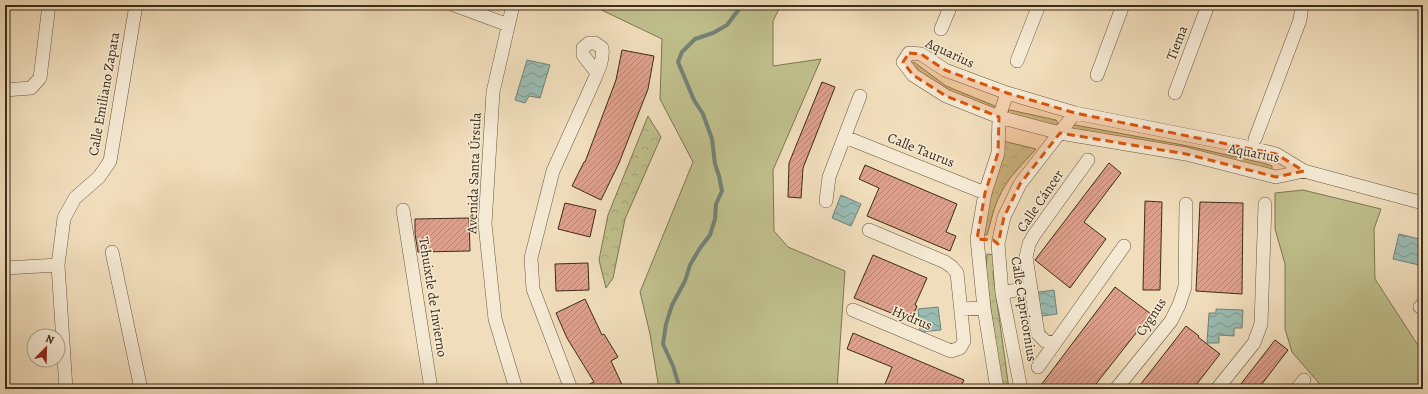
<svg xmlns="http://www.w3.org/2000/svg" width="1428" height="394" viewBox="0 0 1428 394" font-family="Alegreya,serif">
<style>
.grass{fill:#bfbf8c;stroke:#7e7652}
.park{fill:url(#park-crowns);stroke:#7e7652}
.water{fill:url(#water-waves);stroke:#748275}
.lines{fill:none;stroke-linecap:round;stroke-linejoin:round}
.stream{stroke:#748275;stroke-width:4}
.building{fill:url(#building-hatch);stroke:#3c2c19}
.minor-casing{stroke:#695842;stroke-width:14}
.minor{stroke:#f5e9d3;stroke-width:13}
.marked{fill:#d7540d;fill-opacity:0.2;stroke:#d7540d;stroke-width:3;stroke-dasharray:8 5;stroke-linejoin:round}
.labels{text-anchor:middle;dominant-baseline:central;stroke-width:3;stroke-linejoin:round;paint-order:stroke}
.street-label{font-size:14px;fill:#3c2c19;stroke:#f5e9d3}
</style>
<defs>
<pattern id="park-crowns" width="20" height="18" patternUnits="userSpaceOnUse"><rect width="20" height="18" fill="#bfbf8c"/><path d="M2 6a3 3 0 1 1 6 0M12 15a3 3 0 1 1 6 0" fill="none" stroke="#a5a478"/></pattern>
<pattern id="water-waves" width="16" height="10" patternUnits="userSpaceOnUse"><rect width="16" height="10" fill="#9abbb2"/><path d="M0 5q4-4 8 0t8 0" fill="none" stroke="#7f9890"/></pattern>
<pattern id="building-hatch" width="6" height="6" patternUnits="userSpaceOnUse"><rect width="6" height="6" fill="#dda08d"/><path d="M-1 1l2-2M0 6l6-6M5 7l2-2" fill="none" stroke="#b48372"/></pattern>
</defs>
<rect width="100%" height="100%" fill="#f0ddbb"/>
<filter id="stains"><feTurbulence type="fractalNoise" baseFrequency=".005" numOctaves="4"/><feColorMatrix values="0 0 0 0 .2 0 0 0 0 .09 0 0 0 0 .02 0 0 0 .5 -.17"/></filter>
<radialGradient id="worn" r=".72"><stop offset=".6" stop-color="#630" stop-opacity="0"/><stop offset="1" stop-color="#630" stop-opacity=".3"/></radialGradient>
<path class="grass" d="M591 5H781L773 21V66L821 59 773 170 774 231 788 247 845 271 837 389H659L650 334 640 292 693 162 660 99 662 39Z
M1303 190 1381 209 1374 229 1375 279 1423 353V389H1324L1292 352 1285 329V264L1275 229V193Z"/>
<path class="park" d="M914 62 946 86 995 106 996 109 995 111 942 90 912 68 911 64Z
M1010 110 1056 120 1058 123 1057 125 1053 126 1008 115V111Z
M648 116 661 137 625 219 613 278 606 288 599 260 608 215Z
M1071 125H1075L1183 145 1267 164 1272 166V169L1266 170 1071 131Z
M1003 141 1036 149C1024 163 1009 176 1001 193 994 206 991 221 987 235L979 233Z
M987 254 995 255 993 273 1009 389H1001L986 271Z"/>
<path class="water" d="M527 60 550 65 540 98 529 96 525 103 515 100Z
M841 195 861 204 851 226 832 218Z
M1399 234 1423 240V249L1419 265 1393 259Z
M1054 290 1057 314 1036 317 1033 293Z
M938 307 941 330 920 332 918 309Z
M1216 309 1243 310 1242 328H1234V336L1219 335V343H1207L1209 313H1216Z"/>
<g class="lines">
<path class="stream" d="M680 389 673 366 663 344 666 324 672 305 685 281 690 265 700 248 710 235 715 219 716 204 722 191 719 176 715 164 712 139 703 114 694 100 678 62 682 52 695 39 713 33 727 25 742 5"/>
</g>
<path class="building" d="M622 50 654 56 648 89 619 163 601 200 572 186 584 162H585L616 80Z
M822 82 835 87 803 168 801 198 788 197 789 163Z
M1109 163 1121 173 1084 222 1106 239 1070 288 1035 260Z
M865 165 957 204 946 232 956 236 950 251 867 216 879 188 859 179Z
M1145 201 1162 202 1160 290H1143Z
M1200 202 1243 203 1242 294 1196 291Z
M565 203 596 210 590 237 558 229Z
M469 218 470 251 418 252 415 234V219Z
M873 255 927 278 915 305 917 306 911 321 854 298Z
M588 263 589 290 556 291 555 264Z
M1115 287 1151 314 1092 389H1038Z
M585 299 602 335 604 334 618 357 611 361 624 389H579L594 382 567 338 556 313Z
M1186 326 1199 336 1198 337 1220 354 1193 389H1137Z
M853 333 964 380 960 389H883L892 367 847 349Z
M1275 340 1288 350 1258 389H1237Z"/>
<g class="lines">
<defs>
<path id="minor" d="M454 5 508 25
M513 5 493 92 485 224 495 319 516 389
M941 29 951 5
M1017 61 1039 5
M1097 75 1123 5
M5 90 31 88 40 78 49 5
M1175 93 1208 5
M845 137 985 193
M1255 139 1300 20 1302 5
M1304 171 1276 177 1186 154 1060 133 999 117 946 96 913 75 903 62 909 53 921 54 945 70 1007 93 1075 113 1247 147 1276 154 1304 171 1423 203
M826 201 829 177 860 96
M403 210 431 389
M112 252 141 389
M5 268 58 265
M1002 293 1031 287
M1420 307 1423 304
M961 309 984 308
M853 310 951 351 960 348 964 341 957 273 952 267 945 262 869 230
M1055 343 1045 341 1038 334 1026 257 1029 244 1034 235 1088 160
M1038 367 1124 246
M66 389 58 265 64 218 75 198 99 177 110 161 136 5
M571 389 533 289 531 258 553 171 592 85C597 73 604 61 602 48L595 43H589L583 48V55L597 73
M997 389 984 308 977 239 985 193 998 153 999 117 1007 93
M1021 389 1002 293 998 244 1004 217 1020 184 1075 113
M1116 389 1171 321 1179 305 1185 287 1186 204
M1217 389 1254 343 1261 324 1265 204
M1297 389 1304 380"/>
</defs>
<use href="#minor" class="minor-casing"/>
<use href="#minor" class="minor"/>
</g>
<path class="marked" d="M909 53 921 54 945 70 1007 93 1075 113 1276 154 1304 171 1276 177 1186 154 1060 133 1020 184 1004 217 998 244 993 240 977 239 985 193 998 153 999 117 946 96 913 75 903 62Z"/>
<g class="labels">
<g class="street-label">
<text transform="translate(1177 43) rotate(-69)">Tiema</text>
<text transform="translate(950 53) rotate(25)">Aquarius</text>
<text transform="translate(104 94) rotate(-80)">Calle Emiliano Zapata</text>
<text transform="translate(921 150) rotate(22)">Calle Taurus</text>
<text transform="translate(1254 153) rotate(11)">Aquarius</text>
<text transform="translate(474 173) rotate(-88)">Avenida Santa Úrsula</text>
<text transform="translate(1040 201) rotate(-56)">Calle Cáncer</text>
<text transform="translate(433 297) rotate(81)">Tehuixtle de Invierno</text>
<text transform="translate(1024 309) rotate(81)">Calle Capricornius</text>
<text transform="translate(1151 317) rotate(-56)">Cygnus</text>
<text transform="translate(912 318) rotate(23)">Hydrus</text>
</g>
</g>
<rect width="1428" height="394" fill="none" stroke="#f0ddbb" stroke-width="20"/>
<rect x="6" y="6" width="1416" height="382" fill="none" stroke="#3c2c19" stroke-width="2"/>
<rect x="10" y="10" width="1408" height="374" fill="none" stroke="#3c2c19"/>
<g transform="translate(46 348) rotate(23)"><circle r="19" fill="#f5e9d3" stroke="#ab9d89"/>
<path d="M0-3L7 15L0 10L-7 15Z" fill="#8f2418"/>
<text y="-6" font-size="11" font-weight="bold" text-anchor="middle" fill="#3c2c19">N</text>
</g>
<rect width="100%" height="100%" filter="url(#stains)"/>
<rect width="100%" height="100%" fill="url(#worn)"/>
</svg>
